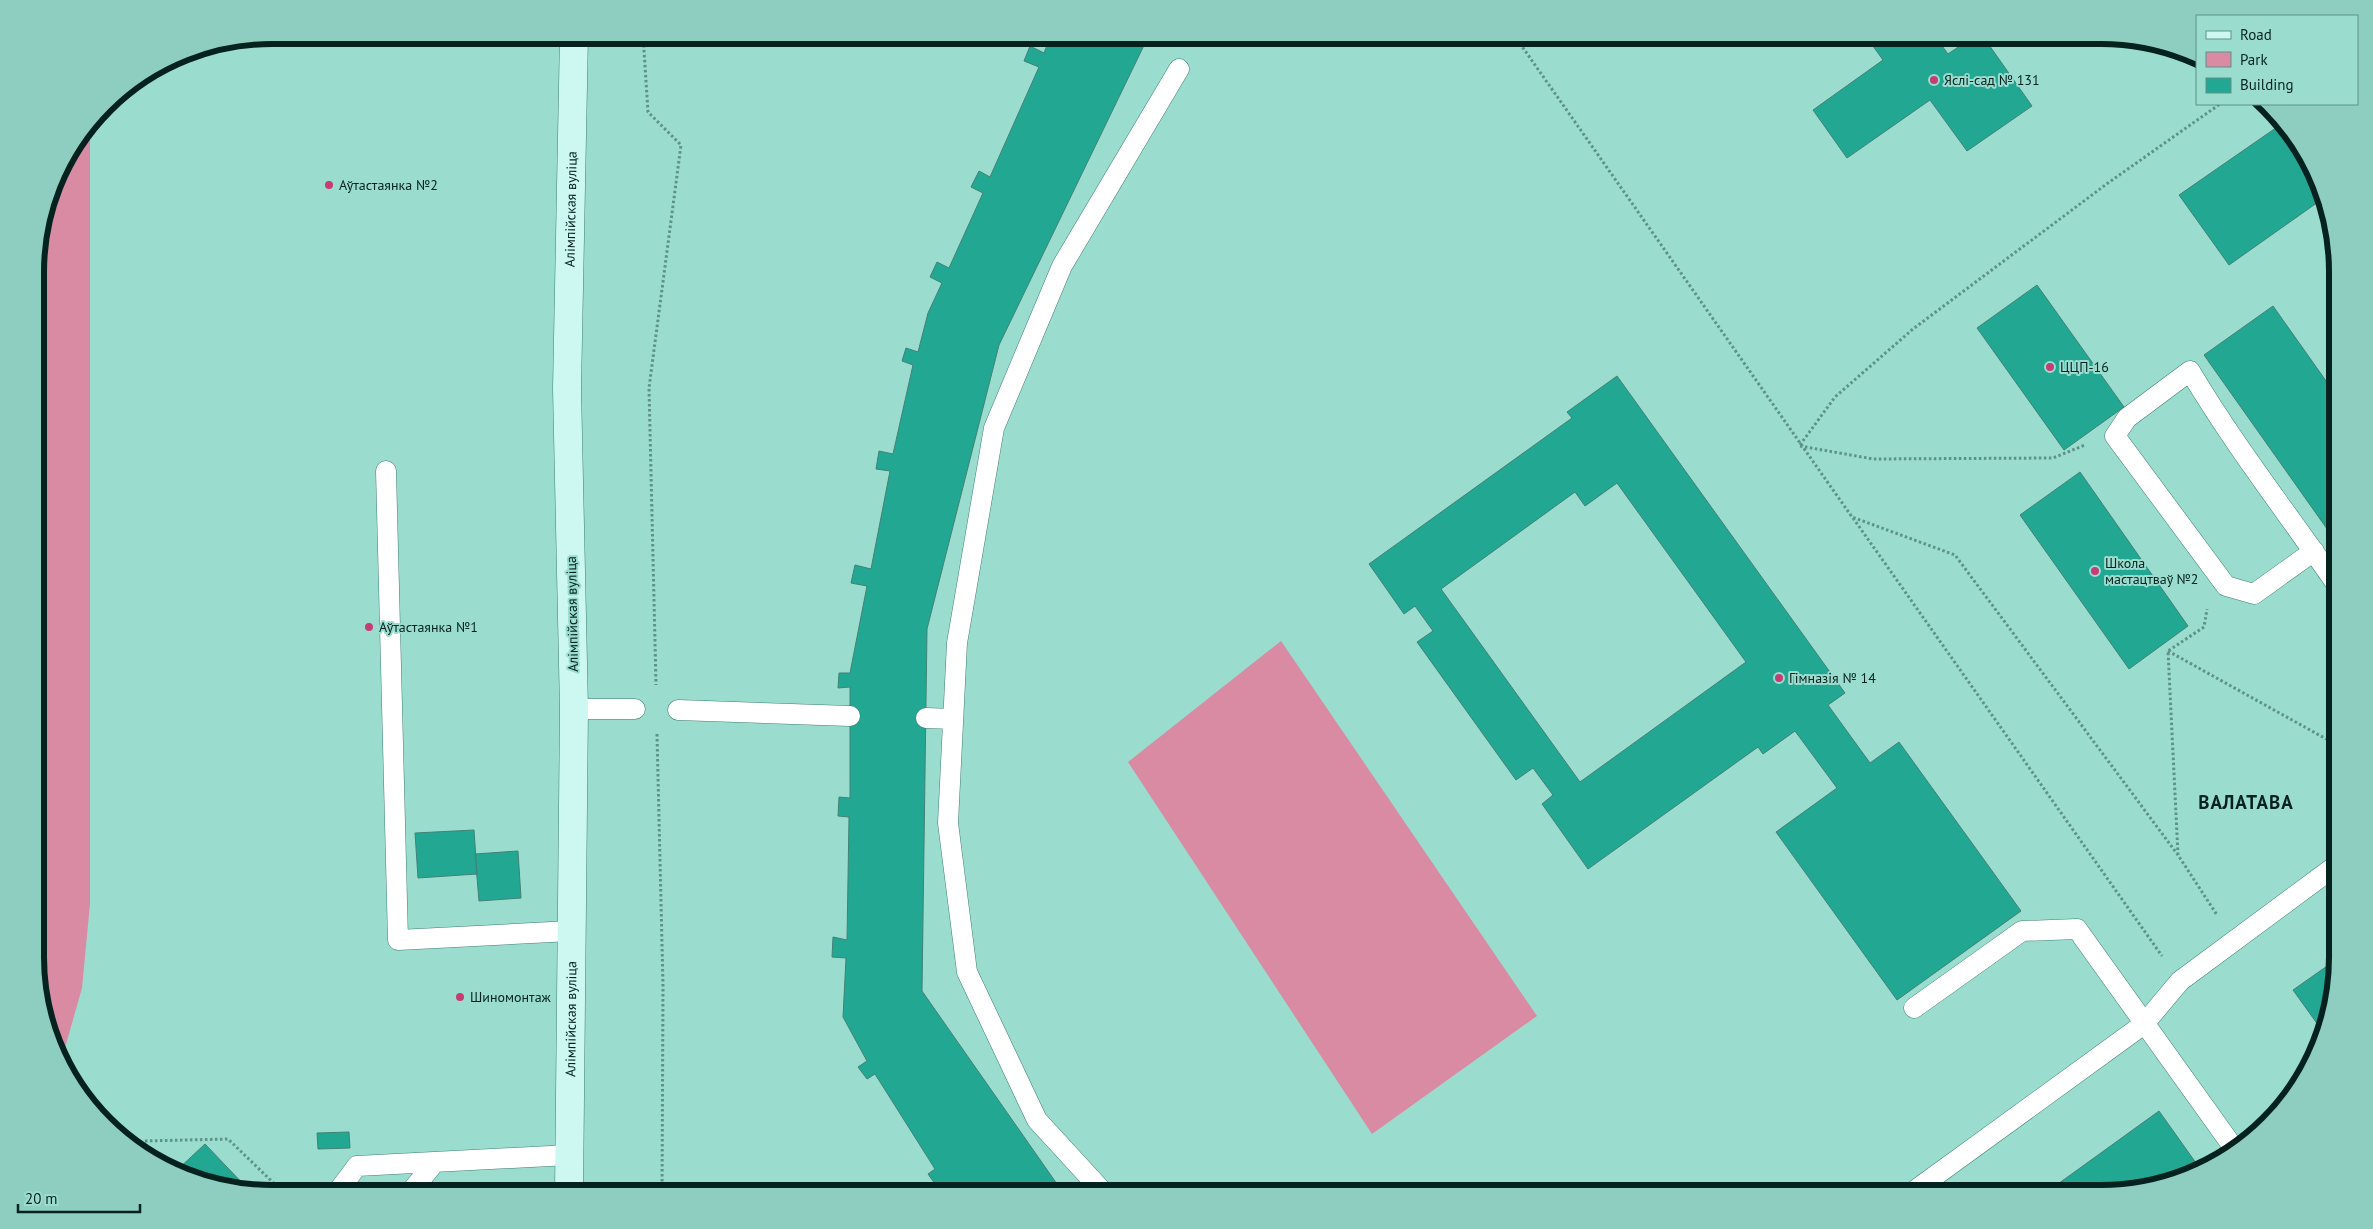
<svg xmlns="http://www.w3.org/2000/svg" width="2373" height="1229" viewBox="0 0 2373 1229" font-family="'PT Sans',sans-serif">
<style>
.green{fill:#d88ba3}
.building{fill:#22a793;stroke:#418276;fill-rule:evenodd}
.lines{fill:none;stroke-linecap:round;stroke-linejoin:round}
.lane-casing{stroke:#3e7f73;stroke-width:21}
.secondary-casing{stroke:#3e7f73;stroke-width:29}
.path{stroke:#5e9187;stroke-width:3;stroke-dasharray:2.5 2.5;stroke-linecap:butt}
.lane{stroke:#fff;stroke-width:20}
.secondary{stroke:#cdf8f1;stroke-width:28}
.poi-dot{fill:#c63c74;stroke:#9addcf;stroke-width:2}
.labels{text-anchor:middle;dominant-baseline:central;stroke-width:4;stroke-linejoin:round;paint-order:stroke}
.poi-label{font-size:14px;fill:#06221e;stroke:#9addcf;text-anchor:start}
.street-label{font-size:14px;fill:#06221e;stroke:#9addcf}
.district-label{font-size:19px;font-weight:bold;letter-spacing:1px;fill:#06221e;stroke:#9addcf}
.rim{fill:none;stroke:#06221e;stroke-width:6}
</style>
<rect width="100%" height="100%" fill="#9addcf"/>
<path class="green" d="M90 128V904L82 988 61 1062 53 1047 37 988 36 256 60 167Z
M1281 641 1537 1016 1372 1134 1128 762Z"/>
<path class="building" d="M1051 35H1149L999 345 927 629 922 991 1064 1194H951L944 1184 938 1188 928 1174 935 1169 875 1074 867 1079 858 1067 867 1061 843 1017 846 958 832 957 833 937 847 940 849 817 838 816 839 797 850 798V687L838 688 839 673H850L867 586 851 583 855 565 871 569 890 471 876 469 879 451 893 454 913 365 902 361 906 348 918 352 928 313 942 283 930 277 937 262 949 268 983 193 971 187 979 171 990 177 1039 67 1024 61 1030 46 1044 53Z
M1865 35H1934L1948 54 1976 35H1982L2032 106 1967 151 1930 100 1847 158 1813 110 1883 60Z
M2283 123 2298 140 2321 200 2229 265 2179 195Z
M2037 285 2124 407 2064 450 1977 328Z
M2273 306 2336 395 2337 543 2204 355Z
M1617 376 1845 693 1828 705 1870 763 1899 742 2021 911 1897 1000 1776 832 1837 788 1795 731 1763 754 1758 747 1588 869 1542 804 1553 795 1533 768 1516 780 1417 642 1433 631 1415 606 1404 614 1369 564 1572 418 1567 412ZM1617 483 1746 662 1580 782 1441 589 1575 492 1585 506Z
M2080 472 2188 626 2129 669 2020 515Z
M474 830 477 874 418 878 415 833Z
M518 851 521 898 479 901 475 854Z
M2338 951V957L2321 1029 2293 990 2330 964 2326 959Z
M2159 1111 2201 1170 2177 1182 2116 1194H2044Z
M349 1132 350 1148 318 1149 317 1133Z
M205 1144 247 1188 176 1171Z"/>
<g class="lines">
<defs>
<path id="lane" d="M386 471 398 940 571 931
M2314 551 2254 594 2226 586 2115 436 2127 418 2190 371C2234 445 2288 514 2337 585
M574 709H635
M678 710 850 716
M926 718 953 719
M1914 1008 2022 931 2077 929 2236 1151
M336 1194 357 1166 569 1155
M409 1194 435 1162
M1105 1194 1037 1120 967 972 948 823 957 643 994 428 1062 266 1179 69
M1910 1194 2144 1024 2180 981 2338 864"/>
<g id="secondary">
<path id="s1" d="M569 1194 574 709 567 389 574 35"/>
</g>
</defs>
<use href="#lane" class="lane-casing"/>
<use href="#secondary" class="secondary-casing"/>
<path class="path" d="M643 35 648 112 681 145 649 388 656 685
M1514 35 1852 517 1955 555 2178 855 2217 915
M1800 445 1835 397 1913 329 2108 183 2220 104
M1800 446 1873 459 2053 458 2085 445
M1853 518 2162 956
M2168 651 2337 745
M657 734 663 986 662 1194
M2178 855 2168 651 2204 627 2207 609
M143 1150 144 1141 228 1139 285 1194
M261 1192 271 1182"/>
<use href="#lane" class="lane"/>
<use href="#secondary" class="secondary"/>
</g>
<g class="poi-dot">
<circle cx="1934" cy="80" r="5"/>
<circle cx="329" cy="185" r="5"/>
<circle cx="2050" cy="367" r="5"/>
<circle cx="2095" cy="571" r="5"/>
<circle cx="369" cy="627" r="5"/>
<circle cx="1779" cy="678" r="5"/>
<circle cx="460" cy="997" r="5"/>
</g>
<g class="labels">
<g class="poi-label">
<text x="1944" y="80">Яслі-сад № 131</text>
<text x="339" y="185">Аўтастаянка №2</text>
<text x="2060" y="367">ЦЦП-16</text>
<text x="2105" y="563">Школа<tspan x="2105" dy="16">мастацтваў №2</tspan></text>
<text x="379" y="627">Аўтастаянка №1</text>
<text x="1789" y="678">Гімназія № 14</text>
<text x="470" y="997">Шиномонтаж</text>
</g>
<g class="street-label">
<text stroke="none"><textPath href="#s1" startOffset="985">Алімпійская вуліца</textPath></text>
<text transform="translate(572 614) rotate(-91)">Алімпійская вуліца</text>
<text stroke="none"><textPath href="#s1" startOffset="175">Алімпійская вуліца</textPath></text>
</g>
<g class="district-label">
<text x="2246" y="802">ВАЛАТАВА</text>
</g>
</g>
<path d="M0 0H2373V1229H0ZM272 44H2101A228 228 0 0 1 2329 272V957A228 228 0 0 1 2101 1185H272A228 228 0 0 1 44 957V272A228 228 0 0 1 272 44Z" fill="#8ecec1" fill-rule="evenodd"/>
<path class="rim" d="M272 44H2101A228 228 0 0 1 2329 272V957A228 228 0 0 1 2101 1185H272A228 228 0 0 1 44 957V272A228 228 0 0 1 272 44Z"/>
<rect x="2196" y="15" width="162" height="90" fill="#9addcf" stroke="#5f9288"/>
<rect x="2206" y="31" width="25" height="8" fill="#cdf8f1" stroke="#5f9288"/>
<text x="2240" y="40" font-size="15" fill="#06221e">Road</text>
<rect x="2206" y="52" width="25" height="15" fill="#d88ba3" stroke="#5f9288"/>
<text x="2240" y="65" font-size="15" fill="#06221e">Park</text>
<rect x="2206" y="78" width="25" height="15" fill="#22a793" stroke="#5f9288"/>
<text x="2240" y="90" font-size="15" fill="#06221e">Building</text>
<path d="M18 1204v8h122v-8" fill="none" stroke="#06221e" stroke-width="2.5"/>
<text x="25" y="1204" font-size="15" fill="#06221e" stroke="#9addcf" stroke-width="4" paint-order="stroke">20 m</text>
</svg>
